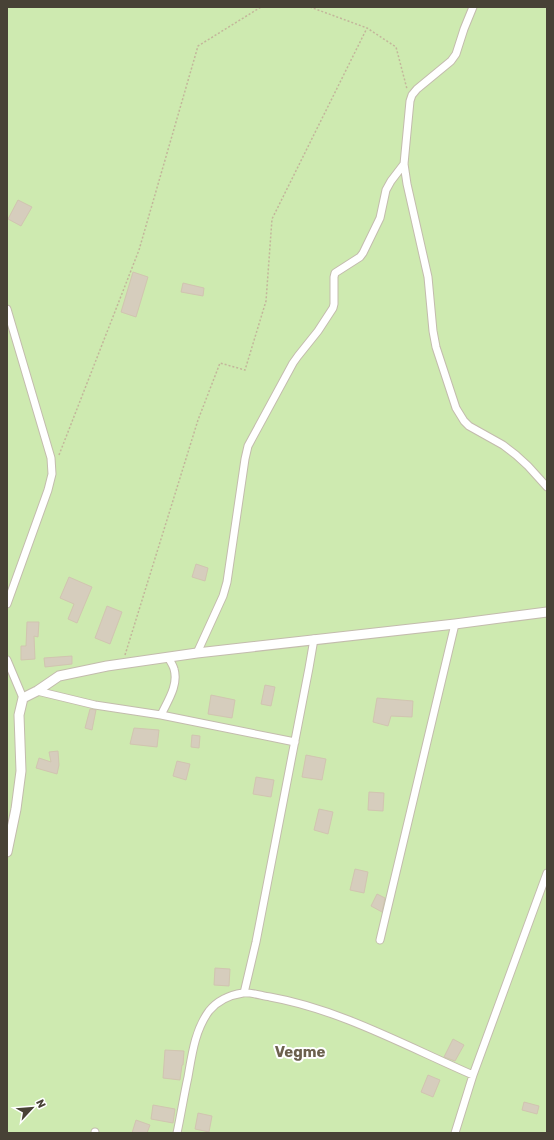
<svg xmlns="http://www.w3.org/2000/svg" width="554" height="1140" viewBox="0 0 554 1140" font-family="Rubik,sans-serif">
<style>
.green{fill:#ceeab0}
.building{fill:#d6cdbd;stroke:#d1c5b0}
.lines{fill:none;stroke-linecap:round;stroke-linejoin:round}
.minor-casing{stroke:#c3bcad;stroke-width:9}
.tertiary-casing{stroke:#c3bcad;stroke-width:11}
.path{stroke:#c3b69b;stroke-width:1.5;stroke-dasharray:2 2;stroke-linecap:butt}
.minor{stroke:#fff;stroke-width:7}
.tertiary{stroke:#fff;stroke-width:9}
.labels{text-anchor:middle;dominant-baseline:central;stroke-width:4;stroke-linejoin:round;paint-order:stroke}
.district-label{font-size:15px;font-weight:bold;fill:#6b604d;stroke:#fff}
</style>
<rect width="100%" height="100%" fill="#f4f1e8"/>
<path class="green" d="M7 7H547V1133H7Z"/>
<path class="building" d="M18 200 32 207 21 226 8 219Z
M133 272 148 277 136 317 121 312Z
M183 283 204 288 203 296 181 292Z
M196 564 208 568 205 581 192 577Z
M69 577 92 587 77 623 68 619 74 604 60 598Z
M107 606 122 612 110 644 95 638Z
M27 622H39L38 637 34 636 35 659 21 660V646H26Z
M72 656V664L45 667 44 658Z
M265 685 275 687 271 706 261 704Z
M211 695 235 700 232 718 208 714Z
M377 698 413 701 412 717 391 716 388 726 373 722Z
M90 709 96 710 92 730 85 728Z
M134 728 159 730 157 747 130 744Z
M192 735 200 736 199 748 191 747Z
M58 751 59 765 57 774 36 768 39 758 51 762 49 752Z
M306 755 326 759 322 780 302 777Z
M177 761 190 764 186 780 173 776Z
M256 777 274 780 271 797 253 794Z
M369 792 384 793 383 811 368 810Z
M319 809 333 812 328 834 314 830Z
M355 869 368 872 364 893 350 890Z
M377 894 385 898 382 912 371 906Z
M215 968 230 969 229 986 214 985Z
M453 1039 464 1045 455 1061 444 1057Z
M165 1050 184 1051 183 1065H182L180 1080 163 1078Z
M428 1075 440 1080 433 1097 421 1092Z
M524 1102 539 1106 537 1114 522 1110Z
M153 1105 175 1109 173 1123 151 1119Z
M198 1113 212 1116 209 1132 195 1129Z
M136 1120 150 1125 147 1133H132Z"/>
<g class="lines">
<defs>
<path id="minor" d="M473 7 464 29 456 54 451 61 417 89 412 95 410 101 404 164 407 184 428 277 433 331 436 347 456 408 464 421 469 426 503 445 516 455 528 466 547 487
M7 309 51 458 52 474 48 490 7 604
M197 653 223 596 227 582 245 459 248 446 293 363 298 356 318 331 333 308 334 304V277L335 273 360 257 363 253 380 218 386 190 391 181 404 164
M7 660 23 698
M37 691 95 705 161 715 295 742
M161 715C167 702 179 685 174 669 173 665 170 661 168 657
M380 940 455 624
M244 993 256 942 309 668 314 639
M95 1132V1133
M177 1133C181 1114 184 1095 188 1077 192 1054 195 1030 209 1011 217 1001 230 995 243 993 251 992 262 996 270 997 339 1009 408 1047 473 1075
M455 1133 473 1075 547 873"/>
<path id="tertiary" d="M7 852 16 809 21 771 19 715 23 698 37 691 59 676 107 666 197 653 455 624 547 612"/>
</defs>
<use href="#minor" class="minor-casing"/>
<use href="#tertiary" class="tertiary-casing"/>
<path class="path" d="M310 7 367 28
M59 455 139 250 198 46 261 7
M125 655 198 420 220 363 245 370 266 301 272 219 367 28 396 47 407 89"/>
<use href="#minor" class="minor"/>
<use href="#tertiary" class="tertiary"/>
</g>
<g class="labels">
<g class="district-label">
<text x="300" y="1052">Vegme</text>
</g>
</g>
<rect width="554" height="1140" fill="none" stroke="#484236" stroke-width="16"/>
<g transform="translate(32 1108) rotate(64)" stroke="#ffffff" stroke-width="3" paint-order="stroke">
<path d="M0-3L7 15L0 10L-7 15Z" fill="#484236"/>
<text y="-6" font-size="11" font-weight="bold" text-anchor="middle" fill="#484236">N</text>
</g>
</svg>
